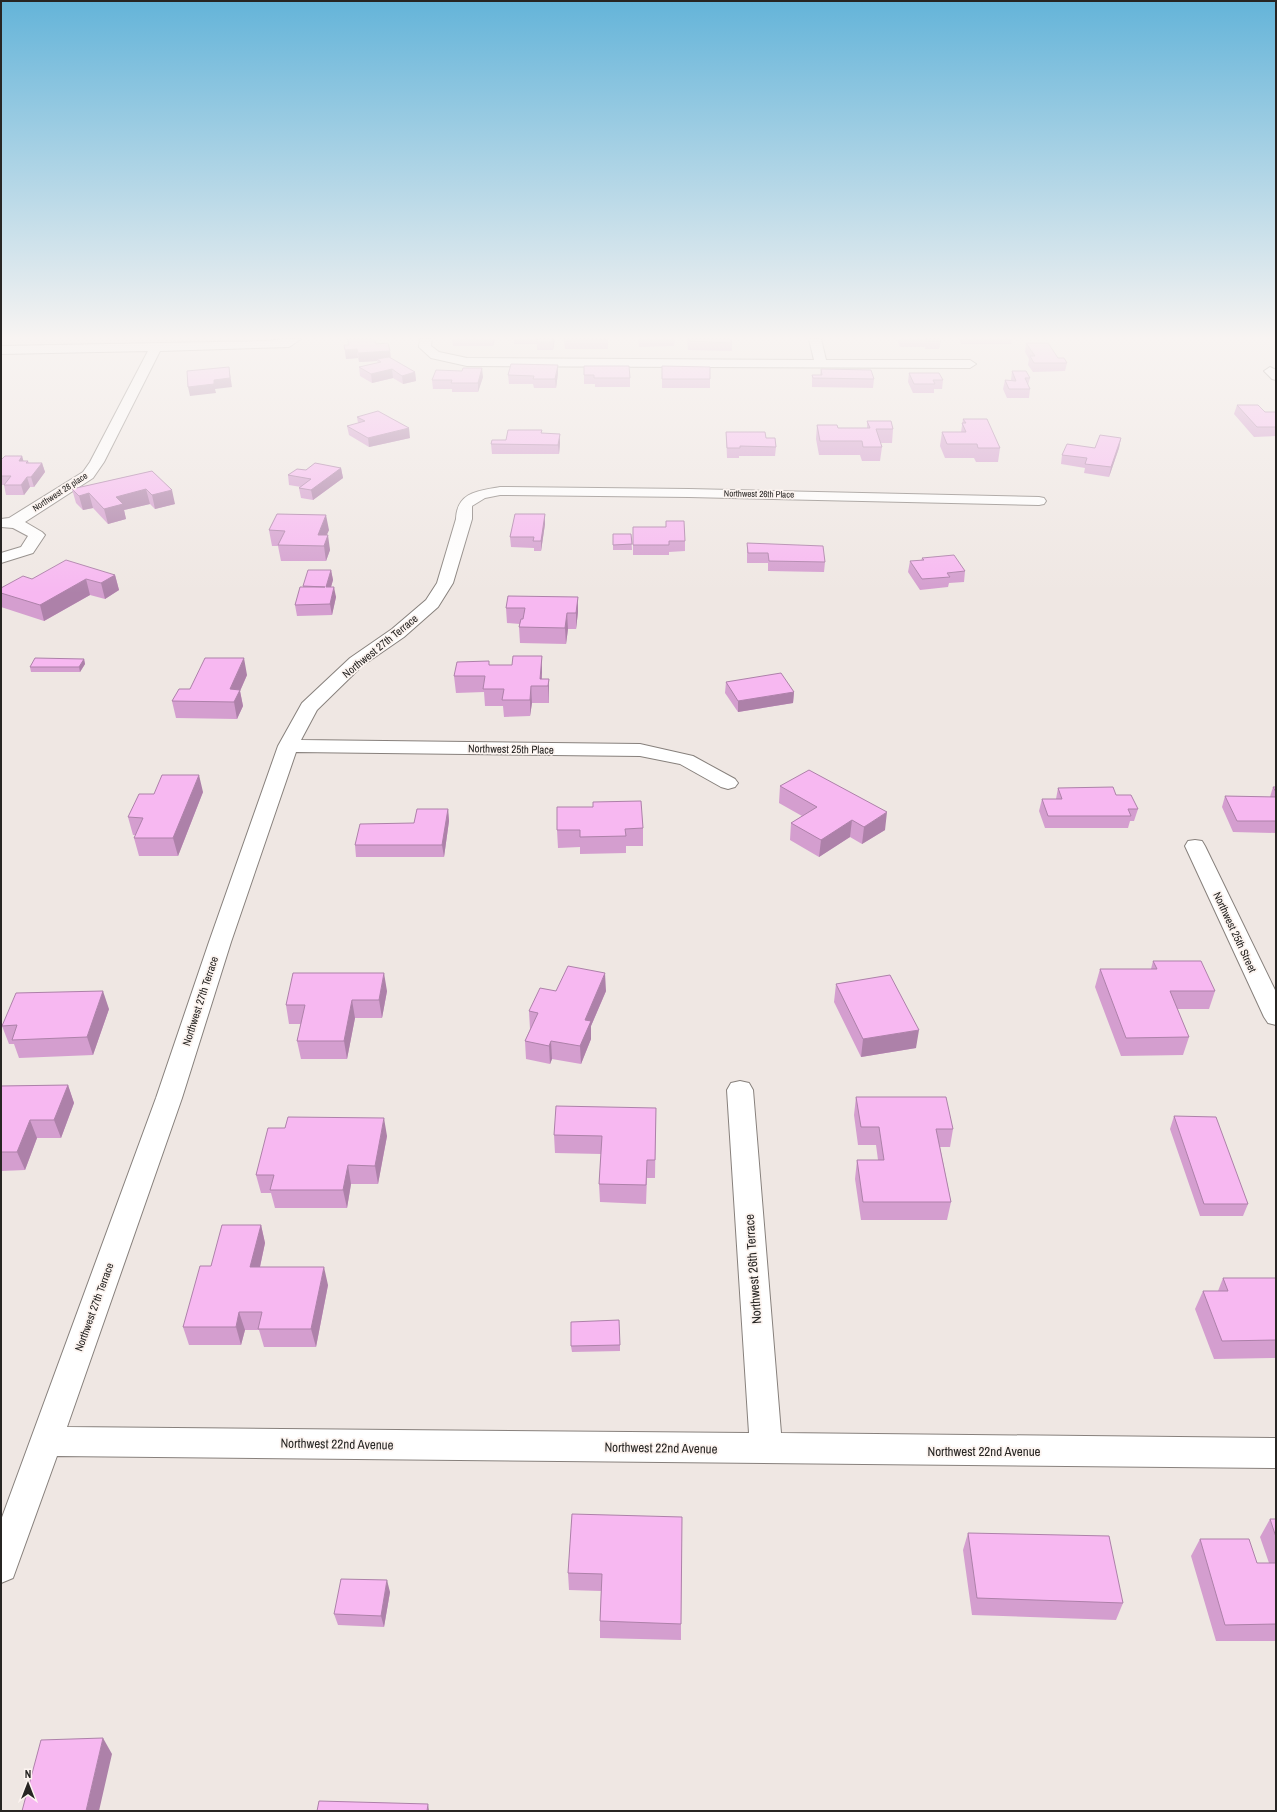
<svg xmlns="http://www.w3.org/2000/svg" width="1277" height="1812" viewBox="0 0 1277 1812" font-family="'Archivo Narrow',sans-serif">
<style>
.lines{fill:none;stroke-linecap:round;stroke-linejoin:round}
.street-casing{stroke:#87807c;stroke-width:2}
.street{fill:#fff;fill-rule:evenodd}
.wall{fill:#d49ecf}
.shaded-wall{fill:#ad81a9}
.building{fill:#f7b8f1;stroke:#ad81a9}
.labels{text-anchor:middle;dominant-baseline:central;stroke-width:3.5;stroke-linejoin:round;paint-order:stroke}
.far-street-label{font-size:9px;fill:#272523;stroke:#fcf4f0}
.street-label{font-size:11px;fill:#272523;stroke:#fcf4f0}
.near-street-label{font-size:13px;fill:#272523;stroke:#fcf4f0}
</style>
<rect width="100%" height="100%" fill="#efe7e3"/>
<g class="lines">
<defs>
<path id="street" d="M287 339H301L289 347 160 351 104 462 93 478 25 522 42 532 45 535 33 553 1 563V553L21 547 28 536 13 528 1 527V519L9 518 83 472 90 462 148 351 1 354V346L264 341Z
M420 339H432L431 346 439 352 467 358 814 360 809 339H821L826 360H970L976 364 970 368 467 366 431 358 419 347Z
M1270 367 1276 370V380L1272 379 1264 371Z
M500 487 689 489 1039 497 1044 498 1046 501 1044 504 1039 505 689 497 500 495 485 498 472 506V519L453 583 438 607 404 637 362 666 317 710 301 740 640 744 693 756 735 779 738 783 735 787 728 789 721 787 680 764 640 756 296 752 231 942 182 1098 67 1427 749 1433 727 1090 731 1083 740 1081 749 1083 753 1090 781 1433 1276 1438V1468L57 1456 13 1578 1 1583V1520L156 1098 209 942 278 746 302 703 350 658 392 629 426 600 437 583 456 519C457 492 478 491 500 487Z
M1195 840 1202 841 1205 846 1276 992V1025L1268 1023 1264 1017 1185 846 1188 841Z"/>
</defs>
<use href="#street" class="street-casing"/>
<use href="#street" class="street"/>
</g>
<path class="wall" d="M347 339 376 344 390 351 391 358 415 372 416 381 403 384 393 378 372 383 360 376 359 367 378 363 377 361 359 362 358 358 346 359 344 345H348Z
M452 339H495L493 346H453Z
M514 339H555L553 350H537V344H514Z
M564 339H608V349H565Z
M638 339H675L674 346 639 347Z
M687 339H731L732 343V351L688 350Z
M897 339H940L941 341 939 349H925V347H900Z
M959 339H1012L1011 344H961Z
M1026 343 1067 363 1065 371 1033 372 1028 365 1029 359 1025 352Z
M558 365V373L556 388H534L533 384H509L508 375Z
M584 366 630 378V387H595V384H584Z
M662 366 710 379V388H662Z
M821 369 874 379 873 388 812 387V375H820Z
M1012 371 1030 378 1028 385 1030 389 1029 398H1007L1003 389 1005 380H1011Z
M909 373 943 380 942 389H934V393H913L908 382Z
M483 377 478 392H452V389H433L432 380Z
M1237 405 1265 412H1276V436L1254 437 1234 414Z
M357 417 410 438 369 447 349 435 347 426 358 423Z
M963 419 1000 448 998 462H976L974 458H945L940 446 942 432H961Z
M867 421 893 429 892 443H880L882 447 880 461H862L860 455H819L816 439 817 425 838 428H867Z
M726 432 766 438 776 447 775 456H739V458H727Z
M542 433 560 443 559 454H492L491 444 506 440Z
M1121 438 1119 448 1109 477 1084 473 1085 468 1061 464 1062 455 1095 448Z
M22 456 23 461H28L29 463H42L45 472 34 487H30L24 495H6L4 485H1V460Z
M341 468 343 478 313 500 301 498 299 488 301 487 289 485 288 475 306 470Z
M152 471 175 504 155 509 150 504 124 510 126 519 108 524 93 508 83 510 76 503 72 489Z
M545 514V524L541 551H534V548L511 547 510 537Z
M633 527 685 541V551L669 552V555H633Z
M269 530H329L326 535 330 550 326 561H281L278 546H272Z
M613 534H631L632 550H613Z
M747 543 825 562 824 572 768 571V563H747Z
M922 558 965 571 964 582 949 583 948 587 920 590 908 572 910 561H921Z
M331 570 333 580 331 587 336 597 332 615 297 616 295 605 303 587V586Z
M115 575 119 590 105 599 90 595 44 621 1 607V588L32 579Z
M578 597V612L576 629H568L566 644 520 643 519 627 520 624 507 623 506 608Z
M542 656V679H549V703H532L530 716 504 717 503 706H485L484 692 456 693 454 676 489 661V665H512Z
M84 659 85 664 80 672H31L30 667Z
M247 675 240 691 243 706 237 719 176 718 172 701 190 689Z
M726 682 794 692 793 703 738 712 725 693Z
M780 786 885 830 862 844 850 837 819 857 790 840 791 823 802 816 779 803Z
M1273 787H1276V833L1233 832 1222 807 1225 796 1270 797Z
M1058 788 1116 795 1138 809 1134 821H1130L1128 828H1045L1039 811 1042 799H1056Z
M203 792 178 856H139L134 838 136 835H133L128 817 154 794Z
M448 809 449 821 444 857H356L355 845 414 823Z
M643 828V846H626V853L580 854V847L558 848 557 830Z
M1153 961 1215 991 1209 1009H1177L1189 1037 1183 1055 1121 1056 1095 987 1100 969H1151Z
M836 984 916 1048 861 1057 834 1002Z
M387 991 382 1018H355L347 1059H301L297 1041 301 1024H289L286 1005Z
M556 991H606L591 1026V1039L581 1064 552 1059 550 1064 526 1059 525 1041 530 1029 529 1011Z
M109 1009 93 1055 19 1058 14 1044H9L2 1026Z
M68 1085 74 1103 61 1138H37L25 1170 1 1171V1086Z
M856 1097 953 1129 950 1147H940L951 1202 947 1220H861L855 1179 857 1160H878L876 1145H858L854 1115Z
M656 1108 655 1178H647L646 1204 600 1202 599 1184 601 1154 555 1153 554 1135Z
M1174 1116 1248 1204 1243 1216H1200L1170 1129Z
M387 1136 378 1184H351L347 1208H275L271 1193H261L256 1175Z
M261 1225 265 1243 260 1267 328 1285 316 1347H264L259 1330H245L241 1345H189L183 1327 211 1266Z
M1223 1278H1276V1358L1214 1359 1195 1309 1203 1291H1218Z
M620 1345V1351L572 1352 571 1346Z
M572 1514 681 1624V1640L600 1638V1621L601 1591 569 1590 568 1573Z
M1270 1519H1276V1641H1216L1191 1556 1200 1539 1257 1563H1269L1260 1537Z
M968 1533 1123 1603 1116 1620 972 1615 963 1550Z
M390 1592 384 1627 338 1625 334 1614Z"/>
<path class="shaded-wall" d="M493 339H495L493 346Z
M553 339H555L553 350Z
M357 349 358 358 346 359 345 350Z
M390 351 391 360 377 359V361L359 362 358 353Z
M558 365V373L556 388 555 379Z
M229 367 232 387 215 389 216 393 190 396 188 387 214 380Z
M482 368 483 377 478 392V383Z
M392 369 393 378 372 383 371 374Z
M415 372 416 381 403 384 402 376Z
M409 428 410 438 369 447 368 438Z
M560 434V443L559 454 558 445Z
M1121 438 1119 448 1109 477 1111 467Z
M22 456 25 466 19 461Z
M42 463 45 472 34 487 31 477Z
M341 468 343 478 313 500 311 490Z
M27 477 30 487 24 495 21 485Z
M146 489 150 504 124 510 126 519 108 524 104 509 116 497Z
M172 490 175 504 155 509 152 495Z
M89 493 93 508 83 510 79 496Z
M545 514V524L541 551V541Z
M326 515 329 530 322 546 318 535Z
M328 535 330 550 326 561 324 546Z
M331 570 333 580 328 597 326 587Z
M115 575 119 590 105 599 101 583Z
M86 579 90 595 44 621 40 605Z
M334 587 336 597 332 615 330 604Z
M578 597V612L576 629V613Z
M567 613 568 629 566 644 565 628Z
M542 656V672L541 686 540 679Z
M244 658 247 675 240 691 243 706 237 719 234 702 230 689Z
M84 659 85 664 80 672 79 667Z
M549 679V703L548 686Z
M531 686 532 703 530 716V700Z
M794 692 793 703 738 712V701Z
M199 775 203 792 178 856 173 838Z
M448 809 449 821 444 857 442 845Z
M887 812 885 830 862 844 864 827Z
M852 820 850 837 819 857 821 840Z
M384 973 387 991 382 1018 379 1000Z
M605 973 606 991 591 1026V1039L581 1064 580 1046 585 1020Z
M103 991 109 1009 93 1055 87 1037Z
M352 1000 355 1018 347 1059 344 1041Z
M919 1030 916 1048 861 1057 863 1039Z
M551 1041 552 1059 550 1064 549 1046Z
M68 1085 74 1103 61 1138 54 1120Z
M384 1118 387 1136 378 1184 375 1166Z
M30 1120 37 1138 25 1170 17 1152Z
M348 1165 351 1184 347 1208 343 1190Z
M261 1225 265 1243 256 1285 250 1267Z
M324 1267 328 1285 316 1347 311 1329Z
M239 1312 245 1330 241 1345 236 1327Z
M387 1580 390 1592 384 1627 381 1616Z
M103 1738 112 1754 99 1811H86Z
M428 1804 429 1811H427Z"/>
<path class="building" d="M348 339H374L376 344 388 343 390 351 358 353 357 349 345 350 344 345H349Z
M537 339H553V342H537Z
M564 339H608V340L564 341Z
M688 339H731L732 343 689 341Z
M926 339H940L941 341H926Z
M1026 343H1048L1058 358H1064L1067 363H1034L1030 356H1035Z
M389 357 415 372 402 376 392 369 371 374 359 367 381 362 377 359Z
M511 364 558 365 555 379H533L534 376 508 375Z
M584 366H629L630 378H594V375H584Z
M662 366 710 367V379H662Z
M229 367 230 378 214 380V384L188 387 187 371Z
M463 368H482L478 383H451L452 380H432L436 370 462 371Z
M821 369 871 370 874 379 813 378 812 375H822Z
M1012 371H1026L1030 378H1025L1030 389H1009L1005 380 1016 381Z
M909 373H939L943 380H933L935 384H914Z
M1237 405H1258L1265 412H1276V427H1257Z
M378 411 409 428 368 438 347 426 365 421 357 417Z
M963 419H987L1000 448H978L977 444H947L942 432H966L962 423H966Z
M867 421H891L893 429H876L882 447H863L862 441H820L817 425H837L838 428H870Z
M508 430H542L541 433 560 434 558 445 491 444 492 440H506Z
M726 432H765L766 438H775L776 447 740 446V448H727Z
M1100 435 1121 438 1111 467 1085 464 1087 458 1062 455 1067 444 1095 448Z
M5 456H22L19 461H28L26 463H42L31 477H27L21 485H4L11 476H1V460Z
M315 463 341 468 311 490 299 488 311 479 288 475 297 469 306 470Z
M152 471 172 490 152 495 146 489 116 497 123 504 104 509 89 493 79 496 72 489Z
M277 514 326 515 318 535H328L324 546 278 545 285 531 269 530Z
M515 514H545L541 541H533L534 537H510Z
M666 521H684L685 541H669V545H633V527H666Z
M613 534H631L632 544 613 545Z
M747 543 823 546 825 562 769 561 768 553H748Z
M954 555 965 571 947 573 950 577 922 579 910 561 924 560 922 558Z
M66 560 115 575 101 583 86 579 40 605 1 593V588L23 576 32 579Z
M308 570H331L326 587H334L330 604 295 605 300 587H325L303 586Z
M508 596 578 597 576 613H567L565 628 519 627 521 619H523L525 608H506Z
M513 656H542L540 679H549L548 686H531L530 700H502L504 689H483L485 676H454L457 662 489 661V665H512Z
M35 658 84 659 79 667H30Z
M205 658H244L230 689 240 690 234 702 172 701 179 689H190Z
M781 673 794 692 738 701 726 682Z
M809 770 887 812 864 827 852 820 821 840 791 823 817 807 780 786Z
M162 775H199L173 838H134L143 818 128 817 139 794H154Z
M1113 787 1116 795H1131L1138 809H1128L1131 816H1048L1042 799H1062L1058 788Z
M1273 787H1276V792Z
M1225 796 1276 797V821H1237Z
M641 801 643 828 625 829 626 836 580 837V830H557V807H593V802Z
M417 809H448L442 845H355L360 824 414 823Z
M1153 961H1201L1215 991H1170L1189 1037 1126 1038 1100 969H1157Z
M568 966 605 973 585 1020 591 1021 580 1046 551 1041 549 1046 525 1041 538 1013 529 1011 540 988 556 991Z
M293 973H384L379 1000H352L344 1041H297L305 1005H286Z
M890 975 919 1030 863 1039 836 984Z
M103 991 87 1037 12 1040 17 1025 2 1026 16 993Z
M68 1085 54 1120H30L17 1152H1V1086Z
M856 1097H946L953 1129H936L951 1202H863L857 1160H884L879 1127H861Z
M556 1106 656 1108 655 1160H647L646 1185 599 1184 602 1136 554 1135Z
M1174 1116 1216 1117 1248 1204H1204Z
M288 1117 384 1118 375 1166 348 1165 343 1190H270L274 1175H256L268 1128H285Z
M222 1225H261L250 1267H324L311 1329H258L262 1312H239L236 1327H183L200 1266H211Z
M1223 1278H1276V1340L1222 1341 1203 1291H1228Z
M619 1320 620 1345 571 1346V1322Z
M572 1514 682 1517 681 1624 600 1621 602 1574 568 1573Z
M1270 1519H1276V1537Z
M968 1533 1109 1536 1123 1603 977 1598Z
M1200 1539H1249L1257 1563H1276V1624L1225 1625Z
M341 1579 387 1580 381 1616 334 1614Z
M103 1738 86 1811H22L41 1740Z
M319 1801 428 1804 427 1811H317Z"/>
<linearGradient id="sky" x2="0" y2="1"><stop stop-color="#64b4d9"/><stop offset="0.57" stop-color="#f8f4f2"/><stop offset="1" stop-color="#f8f4f2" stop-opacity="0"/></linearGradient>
<rect width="1277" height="593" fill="url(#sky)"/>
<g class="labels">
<g class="far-street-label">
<text transform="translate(60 492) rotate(-33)">Northwest 28 place</text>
<text transform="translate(759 494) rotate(1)">Northwest 26th Place</text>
</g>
<g class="street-label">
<text transform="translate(380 646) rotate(-39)">Northwest 27th Terrace</text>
<text transform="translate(511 749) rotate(1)">Northwest 25th Place</text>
<text transform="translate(1235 932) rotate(65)">Northwest 25th Street</text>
<text transform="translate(200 1001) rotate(-72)">Northwest 27th Terrace</text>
<text transform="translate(94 1307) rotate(-70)">Northwest 27th Terrace</text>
</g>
<g class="near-street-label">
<text transform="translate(753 1269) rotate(-94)">Northwest 26th Terrace</text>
<text transform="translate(337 1444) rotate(1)">Northwest 22nd Avenue</text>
<text transform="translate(661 1448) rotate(1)">Northwest 22nd Avenue</text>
<text x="984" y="1451">Northwest 22nd Avenue</text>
</g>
</g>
<rect width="1277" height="1812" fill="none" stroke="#272523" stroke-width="4"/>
<g transform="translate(28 1784)" stroke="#fcf4f0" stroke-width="3" paint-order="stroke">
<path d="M0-3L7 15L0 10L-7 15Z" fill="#272523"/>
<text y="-6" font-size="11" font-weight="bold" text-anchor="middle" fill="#272523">N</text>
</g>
</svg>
